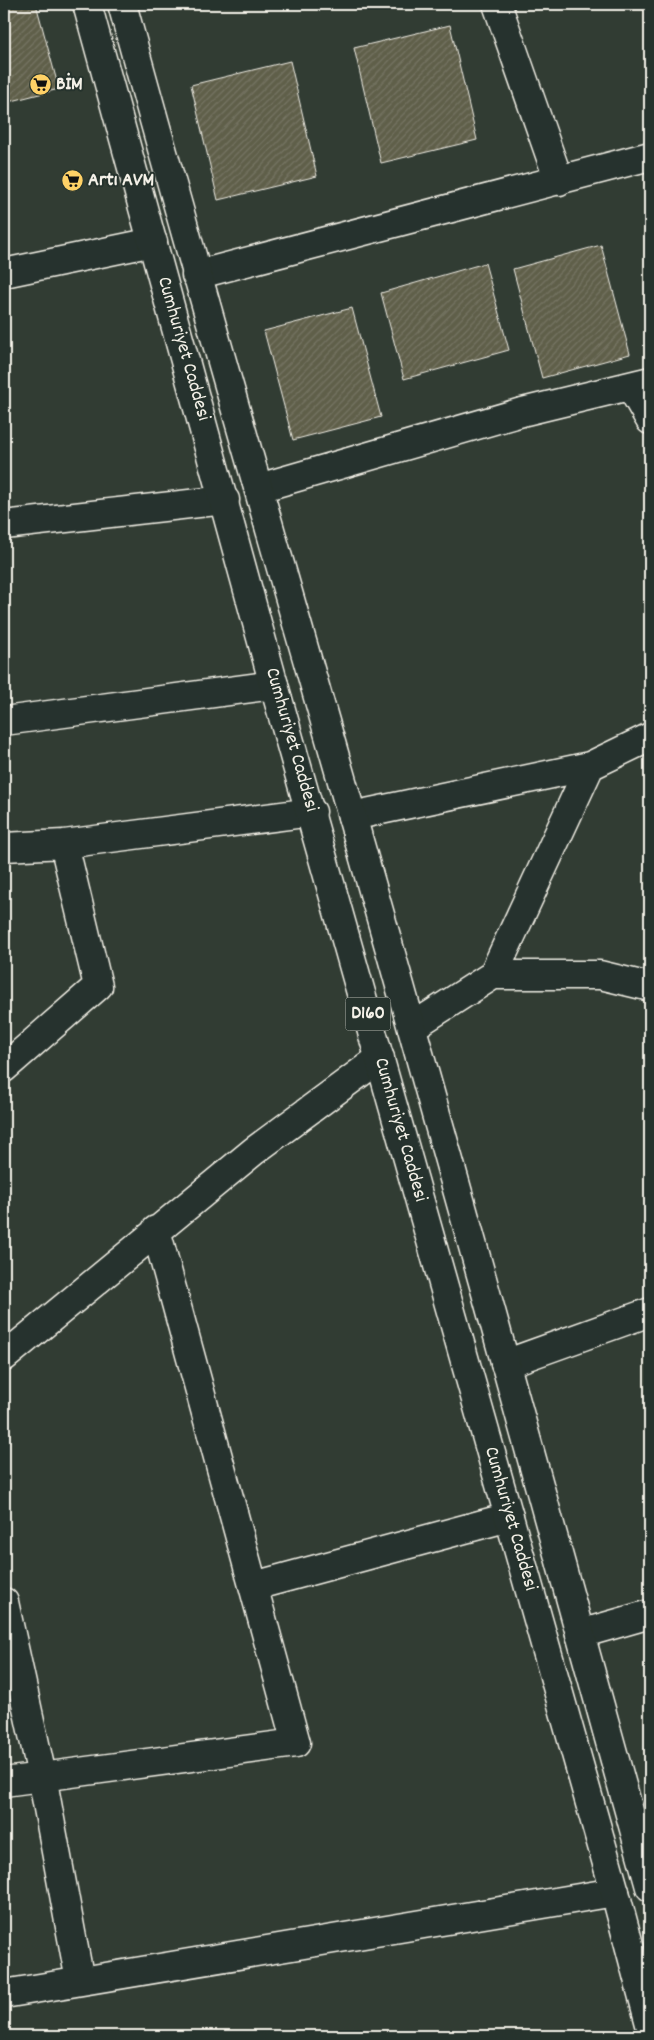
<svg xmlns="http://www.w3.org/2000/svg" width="654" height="2040" viewBox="0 0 654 2040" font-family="Dekko,sans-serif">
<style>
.building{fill:url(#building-hatch);stroke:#f4f1e8}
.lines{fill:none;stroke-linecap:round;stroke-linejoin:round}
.street-casing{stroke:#f4f1e8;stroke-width:31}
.primary-casing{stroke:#f4f1e8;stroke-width:31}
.street{stroke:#26332d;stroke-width:28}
.primary{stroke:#26332d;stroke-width:28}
.labels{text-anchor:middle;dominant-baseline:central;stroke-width:4;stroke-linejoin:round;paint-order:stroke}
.shield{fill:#26332d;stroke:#b6b8b0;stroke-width:1}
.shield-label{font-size:19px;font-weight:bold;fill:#f4f1e8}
.poi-label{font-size:20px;font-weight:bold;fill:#f4f1e8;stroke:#26332d;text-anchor:start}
.street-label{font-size:20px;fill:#f4f1e8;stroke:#26332d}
</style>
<defs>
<pattern id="building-hatch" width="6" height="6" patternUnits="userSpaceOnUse" patternTransform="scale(1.25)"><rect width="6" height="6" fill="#5f5e4a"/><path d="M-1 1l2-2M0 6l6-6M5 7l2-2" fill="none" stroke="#777664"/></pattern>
</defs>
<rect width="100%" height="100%" fill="#313c33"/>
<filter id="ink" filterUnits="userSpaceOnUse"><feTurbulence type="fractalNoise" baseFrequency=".02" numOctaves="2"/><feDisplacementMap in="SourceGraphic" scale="10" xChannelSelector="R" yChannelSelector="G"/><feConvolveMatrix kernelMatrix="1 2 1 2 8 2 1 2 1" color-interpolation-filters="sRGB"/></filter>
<g filter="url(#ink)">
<path class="building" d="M4 4H36L59 89 4 103Z
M450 25 477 140 381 163 354 48Z
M290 61 317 176 218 200 191 85Z
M601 245 630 354 542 378 513 269Z
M485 263 509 350 404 379 381 293Z
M352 308 381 417 293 440 264 331Z"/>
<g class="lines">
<defs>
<path id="street" d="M497 4 559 181
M4 273 153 242
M196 275 650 156
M631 387 650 420
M259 488 522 412 650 381
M4 525 225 500
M4 721 274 685
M352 816 590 766
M4 847 64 844 312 812
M493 975H600L650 987
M412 1027 493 975 590 766 650 737
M4 1068 98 986 64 844
M4 1357 254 1151 380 1058
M505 1364 650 1312
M254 1586 509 1517
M4 1602 42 1776 80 1981
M580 1634 650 1614
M4 1782 296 1743 156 1230
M4 1994 615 1892"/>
<path id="primary" d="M87 4 274 685 615 1892 650 2024
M122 4C215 345 316 685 411 1025 492 1312 571 1600 650 1887"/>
</defs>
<use href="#street" class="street-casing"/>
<use href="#primary" class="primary-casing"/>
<use href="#street" class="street"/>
<use href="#primary" class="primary"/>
</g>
</g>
<defs>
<symbol id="supermarket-disc" viewBox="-11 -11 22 22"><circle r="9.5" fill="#ffd166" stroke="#26332d"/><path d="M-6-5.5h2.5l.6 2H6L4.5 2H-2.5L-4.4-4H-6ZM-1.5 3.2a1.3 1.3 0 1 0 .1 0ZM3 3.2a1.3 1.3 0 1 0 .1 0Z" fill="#111"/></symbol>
</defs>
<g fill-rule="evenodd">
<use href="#supermarket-disc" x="28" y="72" width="25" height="25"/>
<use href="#supermarket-disc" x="60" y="168" width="25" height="25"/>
</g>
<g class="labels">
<rect class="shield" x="345.5" y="997.5" width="45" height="33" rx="4"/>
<g class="shield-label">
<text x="368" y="1014">D160</text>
</g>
<g class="poi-label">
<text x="56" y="85">BİM</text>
<text x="88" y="181">Artı AVM</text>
</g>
<g class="street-label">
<text transform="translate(183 349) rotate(74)">Cumhuriyet Caddesi</text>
<text transform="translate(291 740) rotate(74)">Cumhuriyet Caddesi</text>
<text transform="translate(400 1130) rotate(74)">Cumhuriyet Caddesi</text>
<text transform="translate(510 1519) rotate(74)">Cumhuriyet Caddesi</text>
</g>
</g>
<rect width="654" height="2040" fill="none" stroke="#26332d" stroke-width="20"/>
<rect x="10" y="10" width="634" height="2020" fill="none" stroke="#f4f1e8" stroke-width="2" filter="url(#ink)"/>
</svg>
